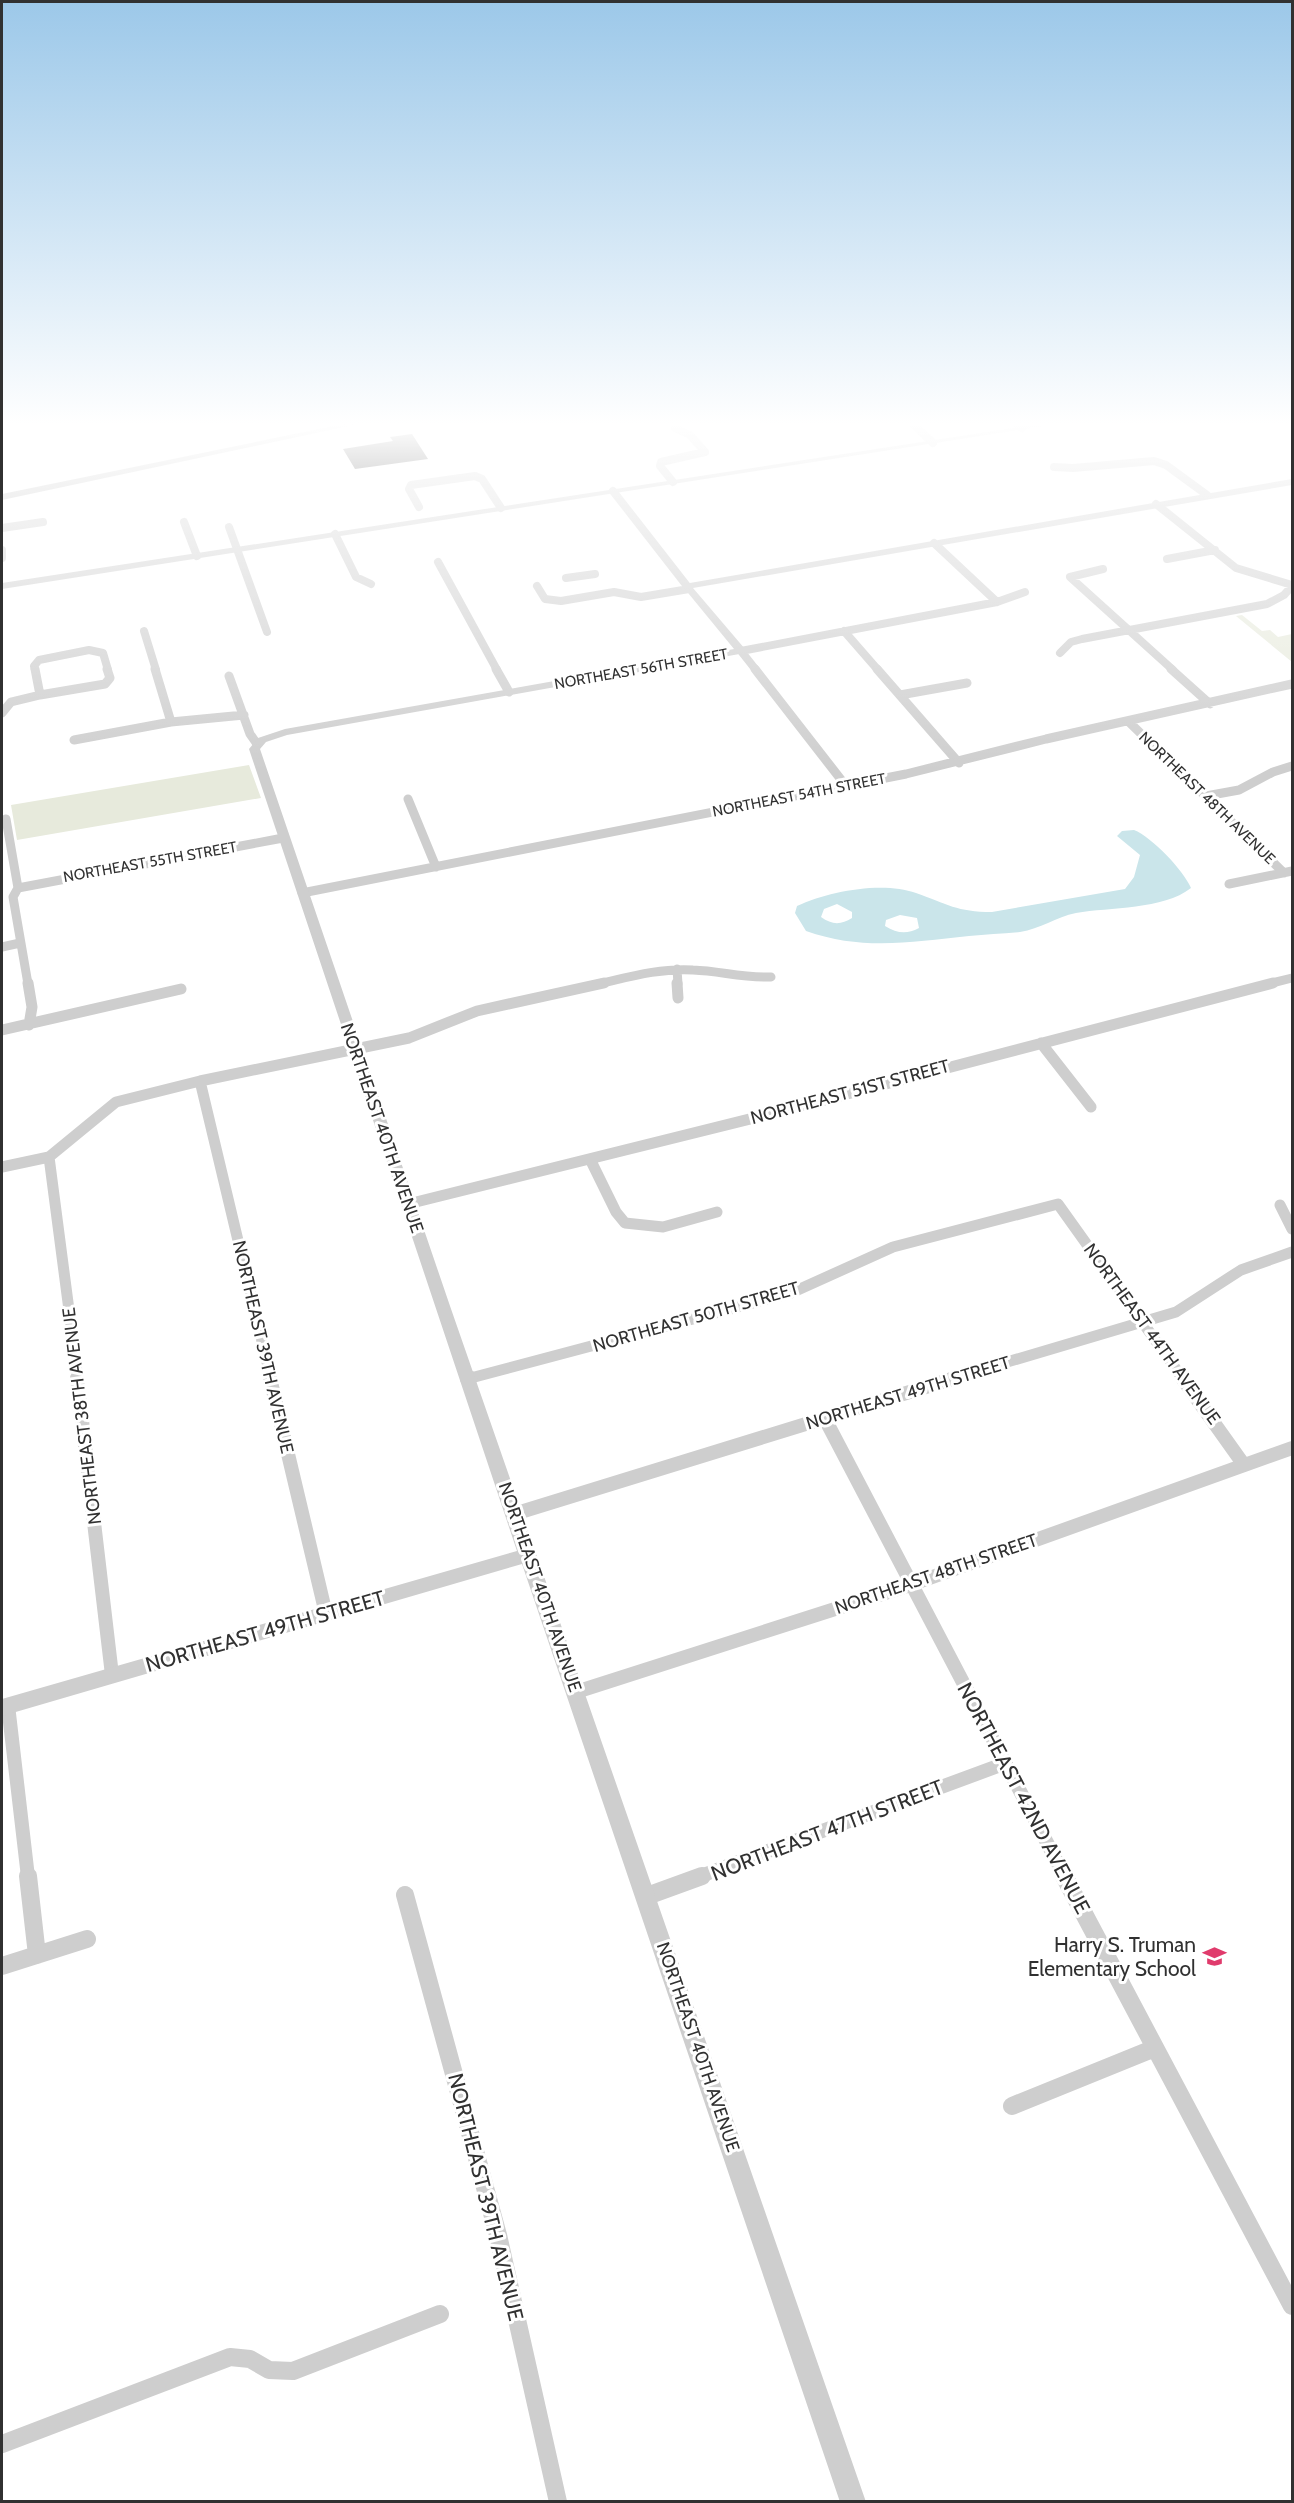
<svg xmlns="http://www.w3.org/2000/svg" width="1294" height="2503" viewBox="0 0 1294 2503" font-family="Cabin,sans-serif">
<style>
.green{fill:#e7eadc}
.water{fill:#cae5ea;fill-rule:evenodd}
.building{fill:#181818}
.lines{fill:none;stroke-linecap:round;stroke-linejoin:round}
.minor-far4{stroke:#cecece;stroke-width:8}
.minor-far3{stroke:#cecece;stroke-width:9}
.minor-far2{stroke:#cecece;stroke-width:11}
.minor-far1{stroke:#cecece;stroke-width:14}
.minor{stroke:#cecece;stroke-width:18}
.tertiary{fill:#cecece;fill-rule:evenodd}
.secondary{fill:#bbb;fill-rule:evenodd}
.labels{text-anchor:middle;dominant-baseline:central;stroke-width:6;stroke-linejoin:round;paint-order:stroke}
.far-street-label{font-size:15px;fill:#313131;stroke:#fff}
.street-label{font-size:18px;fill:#313131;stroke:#fff}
.near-street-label{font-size:21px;fill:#313131;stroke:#fff}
.near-poi-label{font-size:21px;fill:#313131;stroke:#fff;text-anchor:end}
</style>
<rect width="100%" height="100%" fill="#fff"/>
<path class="green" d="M1242 615 1262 631 1270 630 1278 637 1292 634V662L1236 616Z
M249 765 261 798 17 840 11 805Z"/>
<path class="water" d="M1134 830C1152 837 1184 871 1191 888 1163 910 1110 907 1076 913 1056 917 1040 929 1020 932 1003 934 986 934 969 936 911 942 863 951 806 931L795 913 797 906C829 891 883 881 916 893 947 904 957 912 992 912L1125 889 1134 877 1140 855 1117 836 1122 831ZM837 904 852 912V918C841 925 832 925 821 917L824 909ZM900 915 917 918 919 928C906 935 897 933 885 926L886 920Z"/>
<path class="building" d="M412 434 428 459 355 469 343 449 393 441 390 437Z"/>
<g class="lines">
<path class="minor-far4" d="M910 421 933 443
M1012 421 1022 428
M1054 467 1073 468 1154 461 1166 465 1207 495
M673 482 660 466 661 462 705 452 690 435 675 428
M613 491 687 586
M1156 504 1236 568 1292 585
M419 507 409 489 411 485 475 476 482 479 501 508
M184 522 197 556
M229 527 267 632
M2 528 43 522
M335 534 356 577 371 584
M934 543 997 602
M2 550V558
M1167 559 1215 550
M438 562 497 670
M1103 569 1070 577 1173 670
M566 578 595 574
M537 586 545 599 561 601 614 592 641 597 689 589
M144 631 156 670
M844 631 878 670
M1060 653 1071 642 1082 639 1267 604 1284 595 1292 586
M35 670 34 666 39 660 89 650 103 653 108 670
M756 670 741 651 997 602 1025 592"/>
<path class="minor-far3" d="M35 669 40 695
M155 669 171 722
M496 669 509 692
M755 669 846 786
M877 669 959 763
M1171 669 1210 704
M229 676 250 734 257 744
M40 695 105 684 110 678 107 669
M900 695 967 683
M2 713 11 702 40 695
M1129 722 1284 873
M74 740 171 722 244 715
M1206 796 1239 790 1273 772 1292 766
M408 799 436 867
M6 819 18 888 13 897 28 984
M1229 884 1292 871
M18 888 283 838
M302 893 906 774 1046 739 1292 684
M2 947 20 943
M677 969 678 984
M598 984C629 977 660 968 693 970 721 971 741 978 771 977
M1268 984 1292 978"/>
<path class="minor-far2" d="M28 983 32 1007 29 1025
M677 983 678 998
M2 1030 181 989
M1041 1043 1091 1107
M200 1081 271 1379
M49 1157 78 1379
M590 1159 616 1212 625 1223 663 1227 717 1212
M2 1167 49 1157 116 1102 200 1081 409 1038 477 1011 604 983
M408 1204 786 1110 1273 983
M1280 1205 1292 1229
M467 1379 791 1293 893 1247 1058 1204 1183 1379
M950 1379 1176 1312 1241 1270 1292 1252"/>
<path class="minor-far1" d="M77 1378 112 1675
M270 1378 326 1614
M1182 1378 1244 1465
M467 1379 471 1378
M824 1417 1065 1877
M514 1514 955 1378
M576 1692 910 1585 1292 1448
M8 1705 28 1877
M698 1877 1006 1763"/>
<path class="minor" d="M28 1876 37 1955
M1064 1876 1292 2306
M405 1895 498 2235 558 2502
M647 1896 702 1876
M2 1966 87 1939
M1012 2106 1155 2048
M2 2444 230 2357 250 2359 269 2370 293 2371 440 2314"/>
<path class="tertiary" d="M1059 421H1075L2 589V583Z
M1292 479V485L693 588 745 649V653L287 735 266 742 260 749 450 1306 866 2502H840L522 1564 2 1716V1699L517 1551 249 749 258 738 285 729 734 649 684 588V584Z"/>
<path class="secondary" d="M358 421H372L2 500V494Z"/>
</g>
<linearGradient id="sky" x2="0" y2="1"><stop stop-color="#9cc8e9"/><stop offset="0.55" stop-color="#fff"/><stop offset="1" stop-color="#fff" stop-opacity="0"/></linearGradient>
<rect width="1294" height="771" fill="url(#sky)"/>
<defs>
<symbol id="school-bare" viewBox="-9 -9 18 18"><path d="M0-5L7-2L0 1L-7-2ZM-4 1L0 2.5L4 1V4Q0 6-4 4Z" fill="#e03b6c" stroke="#fff" stroke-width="2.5" paint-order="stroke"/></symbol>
</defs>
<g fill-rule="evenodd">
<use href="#school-bare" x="1198" y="1940" width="33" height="33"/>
</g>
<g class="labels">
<g class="far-street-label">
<text transform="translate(641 669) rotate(-10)">NORTHEAST 56TH STREET</text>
<text transform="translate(799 795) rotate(-11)">NORTHEAST 54TH STREET</text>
<text transform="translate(1207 798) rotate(44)">NORTHEAST 48TH AVENUE</text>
<text transform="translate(150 862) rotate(-10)">NORTHEAST 55TH STREET</text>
</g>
<g class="street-label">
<text transform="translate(850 1092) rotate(-15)">NORTHEAST 51ST STREET</text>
<text transform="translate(382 1128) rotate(71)">NORTHEAST 40TH AVENUE</text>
<text transform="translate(696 1317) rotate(-16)">NORTHEAST 50TH STREET</text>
<text transform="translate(1152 1334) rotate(54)">NORTHEAST 44TH AVENUE</text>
<text transform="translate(263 1347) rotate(77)">NORTHEAST 39TH AVENUE</text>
<text transform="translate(908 1393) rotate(-17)">NORTHEAST 49TH STREET</text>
<text transform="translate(82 1416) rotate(-97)">NORTHEAST 38TH AVENUE</text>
<text transform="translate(936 1574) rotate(-19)">NORTHEAST 48TH STREET</text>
<text transform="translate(540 1587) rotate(71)">NORTHEAST 40TH AVENUE</text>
<text transform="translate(698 2047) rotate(71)">NORTHEAST 40TH AVENUE</text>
</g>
<g class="near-street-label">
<text transform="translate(265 1631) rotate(-16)">NORTHEAST 49TH STREET</text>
<text transform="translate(1024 1798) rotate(62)">NORTHEAST 42ND AVENUE</text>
<text transform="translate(827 1830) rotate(-21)">NORTHEAST 47TH STREET</text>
<text transform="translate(486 2197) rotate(76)">NORTHEAST 39TH AVENUE</text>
</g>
<g class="near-poi-label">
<text x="1196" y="1944">Harry S. Truman<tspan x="1196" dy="24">Elementary School</tspan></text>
</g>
</g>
<rect width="1294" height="2503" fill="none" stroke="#313131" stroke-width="6"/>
</svg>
